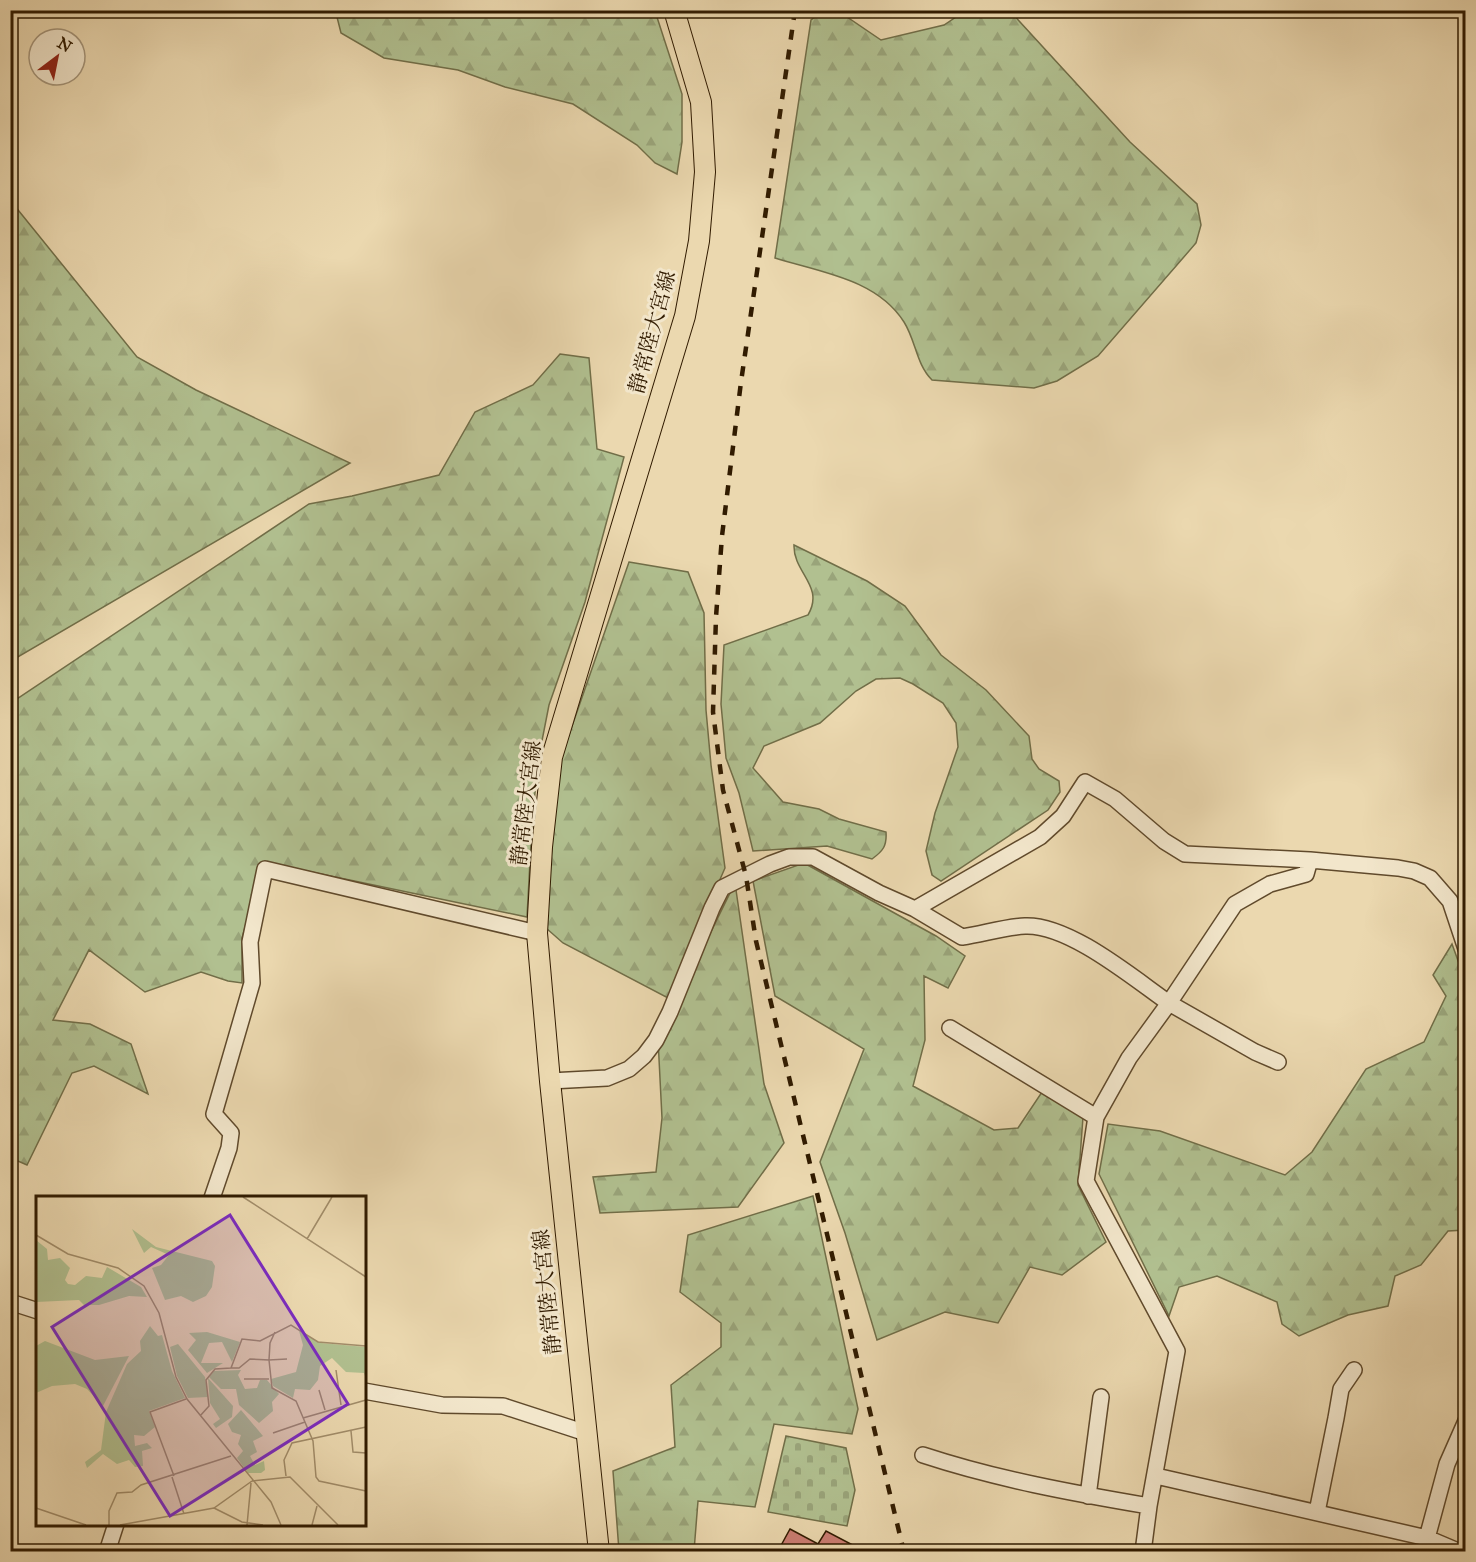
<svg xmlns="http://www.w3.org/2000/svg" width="1476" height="1562" viewBox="0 0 1476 1562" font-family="'IM FELL Great Primer','Noto Serif JP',serif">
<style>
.forest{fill:url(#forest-firs);stroke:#716e48;stroke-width:1.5}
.cemetery{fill:url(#cemetery-stones);stroke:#716e48;stroke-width:1.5}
.building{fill:#cb7d72;stroke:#311b00;stroke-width:1.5}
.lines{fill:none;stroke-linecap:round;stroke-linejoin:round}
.minor-casing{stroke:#604a2c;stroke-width:18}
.major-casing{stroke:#311b00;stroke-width:22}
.minor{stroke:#f2e6cb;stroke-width:15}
.major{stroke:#ebd8af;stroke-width:20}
.rail{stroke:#311b00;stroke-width:4.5;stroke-dasharray:10 10;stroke-linecap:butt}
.labels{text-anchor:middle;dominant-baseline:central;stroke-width:6;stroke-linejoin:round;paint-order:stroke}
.street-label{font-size:21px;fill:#311b00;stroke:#f2e6cb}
.inset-road{fill:none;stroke:#a18c69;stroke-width:1.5}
.view{fill:#7b2cbf;fill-opacity:0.15;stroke:#7b2cbf;stroke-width:3}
.inset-edge{fill:none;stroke:#311b00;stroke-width:3}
</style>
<defs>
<pattern id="forest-firs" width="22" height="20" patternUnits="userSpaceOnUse" patternTransform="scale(1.5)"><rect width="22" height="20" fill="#b1c090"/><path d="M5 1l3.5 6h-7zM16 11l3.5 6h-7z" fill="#99a47a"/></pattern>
<pattern id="cemetery-stones" width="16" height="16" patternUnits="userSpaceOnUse" patternTransform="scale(1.5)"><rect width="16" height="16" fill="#b1c090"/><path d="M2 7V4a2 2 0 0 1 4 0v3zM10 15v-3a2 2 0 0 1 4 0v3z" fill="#99a47a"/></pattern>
</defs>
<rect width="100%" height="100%" fill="#ebd8af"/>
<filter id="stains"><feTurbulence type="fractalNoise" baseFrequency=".00333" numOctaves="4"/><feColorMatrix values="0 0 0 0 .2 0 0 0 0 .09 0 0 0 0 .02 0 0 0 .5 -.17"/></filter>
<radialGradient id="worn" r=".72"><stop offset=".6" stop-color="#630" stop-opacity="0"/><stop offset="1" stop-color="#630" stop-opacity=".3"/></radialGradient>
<path class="forest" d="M320 11H655L682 94V142L677 174 655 163 637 145 573 104 505 87 458 70 384 58 341 33 337 17Z
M965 11H1010L1130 142 1197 204 1201 225 1196 243 1098 356 1057 381 1034 388 932 380C916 364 916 341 904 322 877 279 820 272 775 258L811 20 821 13 844 15 881 40 944 25Z
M10 200 137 357 196 390 350 463 11 661Z
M560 354 589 358 597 449 624 457 585 602 549 705 538 761 532 824 527 917 263 862 242 938V983L228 981 201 972 145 992 89 950 53 1020 90 1024 131 1044 148 1094 94 1066 72 1073 27 1165 11 1158V703L309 504 352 496 439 475 475 412 533 385Z
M794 545 867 581 905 606 941 655 986 690 1029 736 1032 759 1039 769 1059 781 1060 792 1048 810 941 881 932 875 926 851 935 813 958 747 956 723 943 703 913 684 900 678 876 679 856 691 820 723 764 746 753 768 783 802 819 809 839 819 886 832C887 846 883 851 872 859L827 846 753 851 739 793 726 758 721 704 724 645 808 615C825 586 793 573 794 545Z
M629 562 688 572 704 613 706 710 711 765 725 868 668 998 563 943 546 928 553 829 562 755Z
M804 863 936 936 965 956 948 988 924 976 925 1040 913 1086 994 1130 1018 1128 1042 1092 1083 1117 1078 1185 1106 1242 1062 1275 1030 1267 998 1323 945 1312 877 1340 845 1233 820 1162 864 1049 775 996 753 881Z
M735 883 764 1084 784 1143 738 1207 600 1213 593 1177 656 1172 662 1118 658 1039Z
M1452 944 1465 980V1230L1448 1231 1421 1265 1395 1276 1388 1306 1348 1315 1299 1336 1282 1324 1277 1302 1217 1276 1179 1287 1169 1316 1099 1174 1108 1124 1160 1131 1285 1175 1312 1152 1366 1069 1424 1042 1446 996 1433 975Z
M813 1196 858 1409 852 1434 774 1424 755 1507 698 1501 694 1551H619L613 1471 675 1447 671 1385 721 1347V1323L680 1292 688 1235Z"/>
<path class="cemetery" d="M786 1436 846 1448 855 1490 847 1526 768 1512Z"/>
<path class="building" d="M790 1529 818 1544 826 1531 864 1551H778Z"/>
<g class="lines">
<defs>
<path id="minor" d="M915 909 962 937C983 934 1004 927 1025 926 1069 924 1133 978 1169 1003L1129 1058 1096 1117 1086 1181 1177 1351 1149 1506 1143 1552
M950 1028 1096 1117
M1278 1062 1255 1052 1169 1003 1235 904 1270 884 1306 874 1310 860
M550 1081 607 1078 629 1069 644 1056 656 1040 670 1012 712 908 722 888 770 864 789 857H813L879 893 915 909 1040 837 1063 816 1085 782 1115 799 1164 841 1185 854 1310 860 1398 868 1414 871 1430 878 1450 901 1466 949
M212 1198 229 1148 231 1133 214 1114 252 983 250 942 265 869 537 933
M10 1302 38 1311
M364 1391 442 1405 503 1406 586 1433
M923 1455C996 1479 1072 1493 1149 1506
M1156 1476 1427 1538 1460 1552
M1088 1496 1101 1397
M1317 1512 1336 1418 1341 1389 1354 1370
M1427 1538 1447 1464 1466 1421
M107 1552 116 1524"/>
<path id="major" d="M599 1552 550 1081 537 933 542 847 552 757 685 316 699 241 705 172 701 102 674 10"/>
</defs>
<use href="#minor" class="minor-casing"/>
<use href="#major" class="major-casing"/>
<use href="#minor" class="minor"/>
<use href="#major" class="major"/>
<path class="rail" d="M795 10 741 382 722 536 716 617 713 712 723 790 746 876 756 941 904 1552"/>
</g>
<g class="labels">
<g class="street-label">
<text transform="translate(652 332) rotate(-75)">静常陸大宮線</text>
<text transform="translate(526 803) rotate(-83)">静常陸大宮線</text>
<text transform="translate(547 1292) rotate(-96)">静常陸大宮線</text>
</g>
</g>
<g transform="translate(36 1196)">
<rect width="330" height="330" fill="#ebd8af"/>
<path d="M96 33 120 51 176 65 179 70 176 91 170 100 157 106 145 100 129 104 116 72 125 69 133 59 115 51 108 57ZM0 44 11 53 12 64 24 62 34 72 29 84 32 88 39 89 50 80 66 82 71 71 105 91 111 101 93 100 63 109H48L43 104 0 106ZM114 130 122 140 126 139 136 175 149 202 113 215 119 231 108 240 98 239 99 250 111 247 116 252 106 255 107 270 99 271 93 264 81 268 67 258 51 272 49 266 65 254 70 216 91 168 105 155 104 145ZM263 135 285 147 330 151V183L328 177 310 176 296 162 284 170 282 184 274 194 259 193 257 202 237 190 235 183 260 176 267 149ZM171 136 204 146 196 166 186 146 173 147 165 167H187L171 177 152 154 160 144 153 137ZM9 145 59 164 93 160 67 210 51 193 39 188 16 190 0 197V150ZM142 148 169 181 172 201 152 202 141 180 134 151ZM205 174 202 179 209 193 221 192 224 184H231L243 198 236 206 237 215 223 227 203 209 200 193H185L173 181 178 175ZM172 182 197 210 196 221 180 232 177 228 184 223 174 207ZM205 214 227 240 217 245 221 256 214 260 219 269 228 265 229 274 225 277H212L201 262 207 255 202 248 205 239 196 236 192 228Z" fill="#b1c090"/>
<path class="inset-road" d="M207 1 330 81M0 39 32 58 82 72 108 90 123 117 140 181 151 203 235 306 245 329M271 43 296 1M239 136 234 147 233 164 251 163M195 172H203L214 163 233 164 236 192 260 205 277 245 280 281 283 285 330 295M300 174 305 209M208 183H233M283 194 289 214M164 220 173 210 170 184 179 173 195 172 206 143 224 145 255 129 282 146 330 150M267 222 330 204M315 235 317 256 330 257M237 237 269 226M138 280 114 216 150 203M250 280 248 264 256 247 330 231M136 281 148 318M216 285 254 281 302 329M0 312 50 329M178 312 206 326 227 329M73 329V315L81 297 96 296 105 289 195 260M84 329 178 312 216 285M211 329 215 287M276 329 281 310"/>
<path class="view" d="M194 19 312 208 134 320 16 131Z"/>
<rect width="330" height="330" class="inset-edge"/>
</g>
<rect width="1476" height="1562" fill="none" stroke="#ebd8af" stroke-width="36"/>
<rect x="12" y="12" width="1452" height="1538" fill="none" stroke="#311b00" stroke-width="3"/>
<rect x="18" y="18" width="1440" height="1526" fill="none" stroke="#311b00" stroke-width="1.5"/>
<g transform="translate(57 57) rotate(32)"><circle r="28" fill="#f2e6cb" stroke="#a5957a" stroke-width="1.5"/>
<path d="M0-4.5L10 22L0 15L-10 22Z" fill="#8f2418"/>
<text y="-9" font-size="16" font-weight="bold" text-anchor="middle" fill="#311b00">N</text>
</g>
<rect width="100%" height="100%" filter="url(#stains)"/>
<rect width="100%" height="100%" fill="url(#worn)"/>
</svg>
